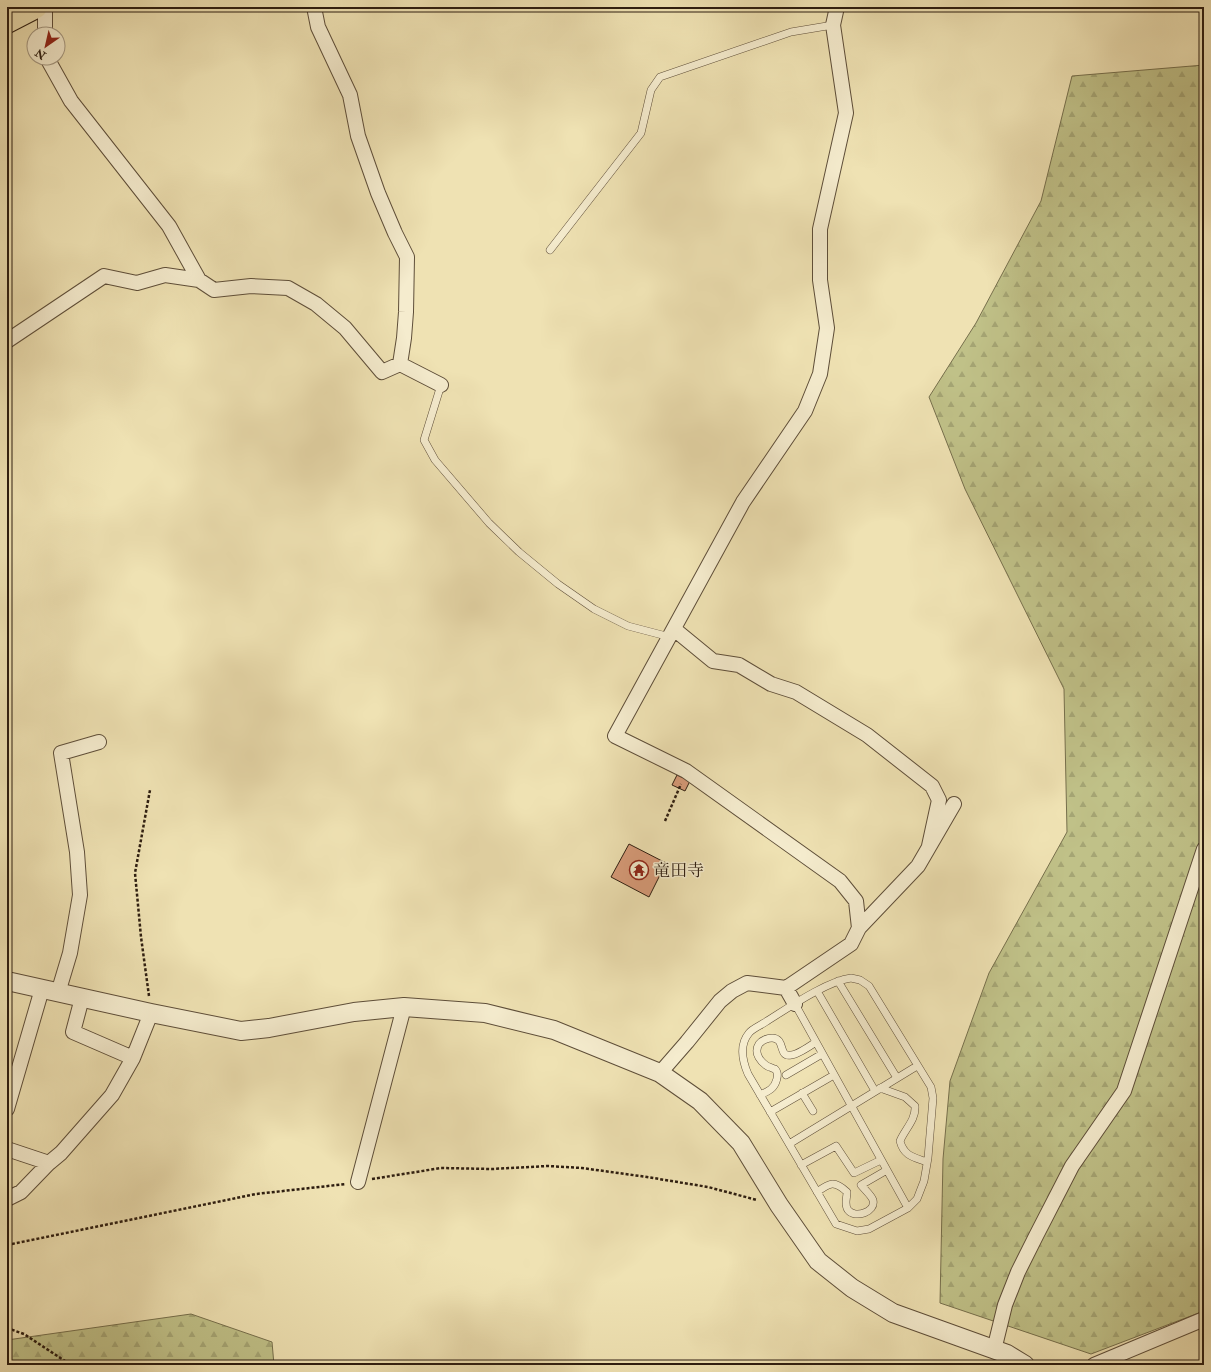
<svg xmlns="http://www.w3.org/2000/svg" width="1211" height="1372" viewBox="0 0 1211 1372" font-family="'IM FELL Double Pica','Noto Serif JP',serif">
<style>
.forest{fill:url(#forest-firs);stroke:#766f4c}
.building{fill:#d99c7a;stroke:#2d1d10}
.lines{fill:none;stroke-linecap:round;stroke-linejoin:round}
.service-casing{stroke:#5e4e39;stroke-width:8}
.minor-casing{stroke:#5e4e39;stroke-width:16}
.tertiary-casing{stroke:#5e4e39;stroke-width:20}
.primary-casing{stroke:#2d1d10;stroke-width:24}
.path{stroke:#2d1d10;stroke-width:2.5;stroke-dasharray:3 2;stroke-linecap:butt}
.service{stroke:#f5ecce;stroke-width:7}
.minor{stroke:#f5ecce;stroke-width:14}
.tertiary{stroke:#f5ecce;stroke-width:18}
.primary{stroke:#efe2b3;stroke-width:22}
.labels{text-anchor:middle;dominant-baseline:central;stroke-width:3;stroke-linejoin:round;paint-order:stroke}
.poi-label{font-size:17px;fill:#2d1d10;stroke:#f5ecce;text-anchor:start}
</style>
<defs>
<pattern id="forest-firs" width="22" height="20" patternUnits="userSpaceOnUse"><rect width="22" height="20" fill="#c0c188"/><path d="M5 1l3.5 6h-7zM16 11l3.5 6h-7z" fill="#a5a574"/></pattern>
</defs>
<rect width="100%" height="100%" fill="#efe2b3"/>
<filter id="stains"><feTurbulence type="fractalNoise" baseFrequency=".005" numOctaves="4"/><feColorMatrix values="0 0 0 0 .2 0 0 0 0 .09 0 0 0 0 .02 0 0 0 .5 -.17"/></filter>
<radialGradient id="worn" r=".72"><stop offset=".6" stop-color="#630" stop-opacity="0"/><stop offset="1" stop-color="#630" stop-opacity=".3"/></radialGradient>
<path class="forest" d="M1204 65V1311L1091 1354 940 1303 943 1159 950 1081 989 973 1067 832 1064 689 965 489 929 397 976 323 1041 201 1072 76Z
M191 1314 272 1342 274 1365H7V1340Z"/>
<path class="building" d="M677 775 690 781 685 791 672 785Z
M629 844 666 863 649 897 611 877Z"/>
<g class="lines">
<defs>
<path id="service" d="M550 250 641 133 651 90 660 77 791 32 833 25
M441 385 424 440 435 460 489 523 519 552 558 584 594 609 628 626 670 637
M851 978 860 980 869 986 931 1087 933 1098 928 1158 924 1181 917 1199 908 1208 869 1229 857 1231 836 1224 748 1074C742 1060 739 1045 749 1033 753 1028 762 1025 767 1021 788 1008 827 981 851 978Z
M838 981 897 1078
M817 991 875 1091
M795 1004 908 1208
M786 1075 822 1054
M880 1088 905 1097 915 1106C916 1120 905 1129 900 1141 904 1156 913 1157 927 1162
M802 1093 813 1111
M760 1095C764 1093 769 1091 771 1089 776 1085 780 1074 775 1069 774 1069 770 1067 769 1067 761 1063 753 1053 759 1044 763 1039 774 1035 779 1041 783 1046 781 1057 791 1055 797 1055 810 1046 816 1042
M770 1112 834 1075
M789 1144 917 1066
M801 1165 836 1146 854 1173 881 1160
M817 1192C830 1183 834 1180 847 1192 847 1198 844 1205 848 1210 855 1219 876 1212 873 1200 871 1195 865 1190 861 1185L887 1170"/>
<path id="minor" d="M45 7V34
M47 58 71 101 169 226 199 280
M7 341 104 276 137 283 165 275 199 280 214 290 251 286 288 288 316 304 345 328 382 372 400 364 404 338 406 312 407 257 395 233 378 193 358 136 350 95 318 27 314 7
M400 364 441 385
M674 629 713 661 739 665 771 684 796 692 867 735 932 786 939 800 929 846
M859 928 918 866 954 804
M786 988 795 1004
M58 993 70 953 80 895 77 852 61 753 99 742
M82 998 73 1032 133 1058
M660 1073 687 1042 720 1001 732 991 747 983 786 988 851 944 859 928 856 901 840 881 686 771 615 736 743 502 805 411 820 374 827 328 820 280V229L846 113 833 25 837 7
M7 1109 42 989
M7 1149 49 1163
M358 1182 404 1007
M7 1199 21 1192 49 1163 61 1153 112 1095 133 1058 151 1013
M994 1350 1005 1305 1018 1272 1036 1236 1072 1166 1124 1091 1204 849
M1094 1365 1204 1319"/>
<path id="tertiary" d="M7 981 151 1013 241 1031 269 1028 354 1012 404 1007 485 1013 554 1030 660 1073 700 1101 741 1143 779 1205 818 1261 852 1288 893 1313 1007 1354 1025 1365"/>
<path id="primary" d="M7 22 36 7"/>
</defs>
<use href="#service" class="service-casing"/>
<use href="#minor" class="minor-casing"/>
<use href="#tertiary" class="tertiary-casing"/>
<use href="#primary" class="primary-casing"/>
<path class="path" d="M665 821 681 784
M149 996 141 937 135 873 150 790
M372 1179 441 1168 492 1169 548 1166 582 1168 647 1177 708 1187 757 1200
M7 1245 256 1194 346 1184
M7 1328 24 1334 71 1365"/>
<use href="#service" class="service"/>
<use href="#minor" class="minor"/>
<use href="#tertiary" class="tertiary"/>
<use href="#primary" class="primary"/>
</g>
<defs>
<symbol id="temple-ring" viewBox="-11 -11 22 22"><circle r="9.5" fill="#f5ecce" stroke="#8f2418" stroke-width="1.5"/><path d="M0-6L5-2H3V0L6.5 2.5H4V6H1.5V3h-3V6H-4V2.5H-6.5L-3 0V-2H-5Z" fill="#8f2418"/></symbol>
</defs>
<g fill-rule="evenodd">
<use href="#temple-ring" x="628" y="859" width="22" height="22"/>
</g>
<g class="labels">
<g class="poi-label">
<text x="653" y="870">竜田寺</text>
</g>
</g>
<rect width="1211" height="1372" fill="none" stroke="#efe2b3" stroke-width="24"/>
<rect x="8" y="8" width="1195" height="1356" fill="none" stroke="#2d1d10" stroke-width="2"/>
<rect x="12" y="12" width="1187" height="1348" fill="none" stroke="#2d1d10"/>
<g transform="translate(46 46) rotate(214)"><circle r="19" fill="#f5ecce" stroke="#a59982"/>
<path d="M0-3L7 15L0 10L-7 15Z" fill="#8f2418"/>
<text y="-6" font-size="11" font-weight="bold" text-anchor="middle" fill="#2d1d10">N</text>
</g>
<rect width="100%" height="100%" filter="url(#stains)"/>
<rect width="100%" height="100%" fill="url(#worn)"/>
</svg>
